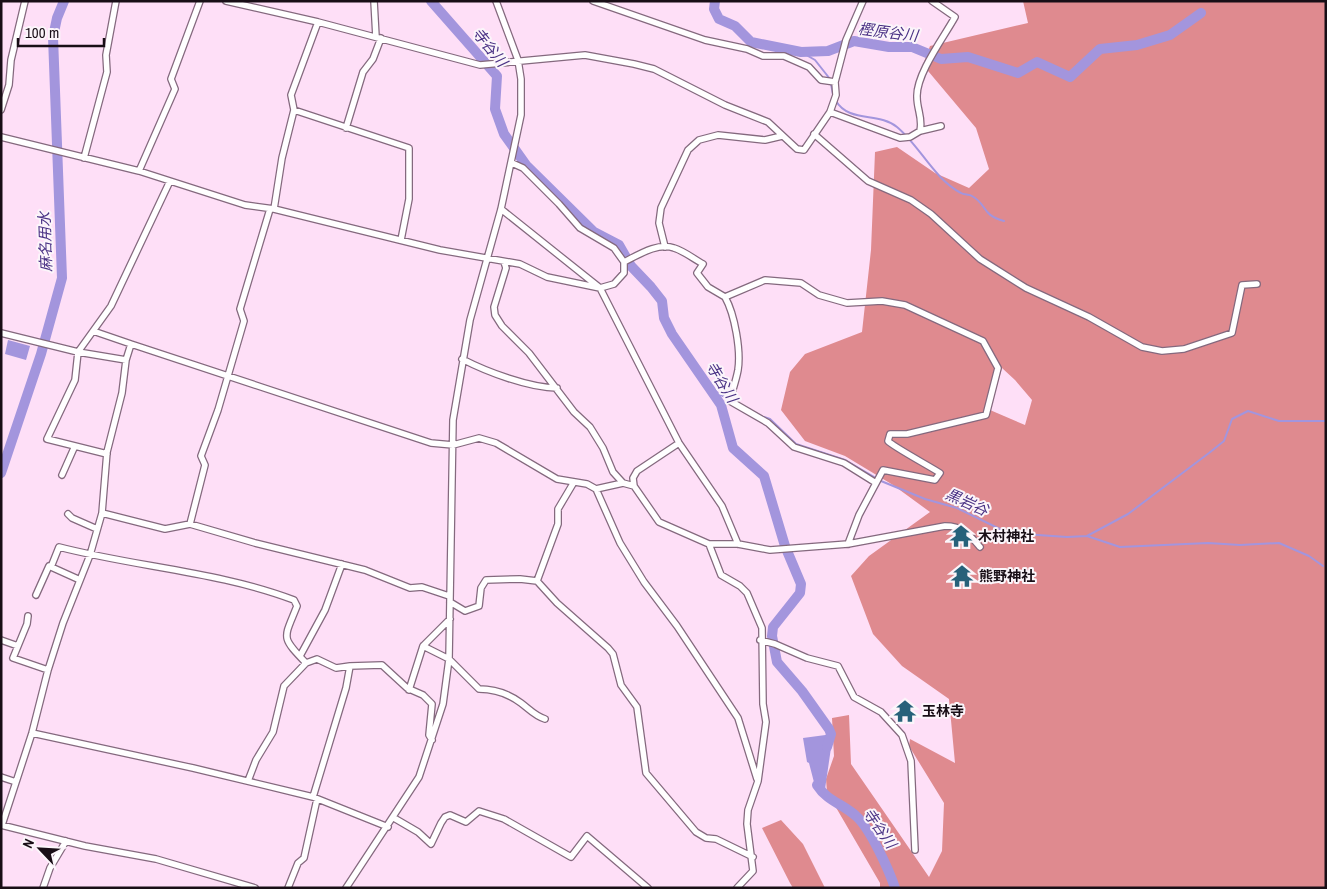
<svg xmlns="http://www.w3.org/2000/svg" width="1327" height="889" viewBox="0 0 1327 889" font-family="'Archivo Narrow','Noto Sans JP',sans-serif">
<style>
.forest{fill:#df8a8f;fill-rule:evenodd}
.water{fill:#a395dd}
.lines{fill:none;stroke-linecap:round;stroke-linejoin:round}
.stream{stroke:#a395dd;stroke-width:2}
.river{stroke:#a395dd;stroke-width:10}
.minor-casing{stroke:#84697e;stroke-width:8}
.minor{stroke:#fff;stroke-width:5.5}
.labels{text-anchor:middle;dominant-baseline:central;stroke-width:4;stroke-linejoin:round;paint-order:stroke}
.poi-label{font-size:14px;font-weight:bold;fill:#180e16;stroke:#fbf5fa;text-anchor:start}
.water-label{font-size:15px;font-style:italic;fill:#4a3285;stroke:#fbf5fa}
</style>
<rect width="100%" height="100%" fill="#fedff7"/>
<path class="forest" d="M1023 1H1326V888H880V883L827 792 826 779 834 756 832 718 849 715 851 764 929 877 942 851 944 803 909 746 910 739 955 763 949 699 902 666 873 634 851 576 869 556 930 512 893 485 845 456 805 441 781 410 790 372 805 354 862 332 871 250 875 152 897 147 935 173 969 188 989 169 976 128 923 65 930 46 1028 23ZM1002 368 1015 380 1032 400 1025 425 990 410Z
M781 820 803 844 825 888H793L790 883 762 828Z"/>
<path class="water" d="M8 340 30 346 26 360 5 354Z
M833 734 824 796 816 790 809 763 807 762 803 738Z"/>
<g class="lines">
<path class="stream" d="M801 52 815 60 830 79
M831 84 833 94
M836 101C849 123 879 112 897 127 920 146 934 179 961 193 964 195 969 194 972 196 988 205 981 215 1004 221
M711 390 751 410
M764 417 770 419 796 444 845 460 881 481 925 499 957 508 1008 533 1067 537 1087 536 1120 547 1208 543 1240 545 1279 543 1309 556 1323 566
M1087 536 1128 514 1209 453 1224 441 1232 419 1248 411 1279 421H1326"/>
<path class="river" d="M431 1 497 76 495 109 504 134 526 165 594 232 619 245 631 266 651 287 662 301 664 318 672 334 721 405 733 448 764 476 785 546 801 584 800 593 773 627 772 636 777 662 802 691 829 729 831 734 827 747
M715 1 714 9 719 19 735 26 751 42 801 52 828 51 854 41 889 47H912L941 59 968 57 1018 73 1037 62 1070 77 1100 49 1137 45 1170 35 1201 13
M1 473 41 354 62 278 53 37 57 18 64 1
M817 785C827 801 843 804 856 816 870 828 889 870 895 888"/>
<defs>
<path id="minor" d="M226 1 318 22 480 65 585 55 634 64 654 69 725 105 768 122 797 149 804 150 830 112 900 138 910 137 920 131 941 126
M374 1 376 37
M593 1 705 40 747 49 763 56H784L809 67 821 80 835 82
M1 110 9 85 11 60 25 1
M294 110 409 148V199L401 240
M830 112 836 95 835 82 846 40 863 1
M346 128 363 72 373 59 381 38
M920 131C923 118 917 110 917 97 916 74 944 37 955 17L932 1
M814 134 868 181 911 200 931 214 980 259 1026 288 1089 317 1142 347 1162 351 1184 349 1232 333 1242 285 1257 284
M1 137 139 171 245 205 274 209 440 250 520 264 547 277 600 288 614 284 624 273V262L614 248 580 228 559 204 523 168 512 163
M84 158 107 72 106 55 116 1
M139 171 175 89 171 79 200 1
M274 209 282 158 294 110 291 95 318 22
M501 209 600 288 679 443 722 506 738 544
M665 247 659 223 661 208 688 150 699 140 718 135 765 140 782 136
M504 262 506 268 494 307 495 315 502 326 529 353 574 412 590 427 603 448 613 472 623 483 634 486 659 522 709 544H738L770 550 848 544 945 526C963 526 969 534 980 547
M624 262C638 255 658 242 674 248 684 251 694 259 703 264L697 273 708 287 725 297 765 280 801 283 819 295 847 303 882 301 905 305 983 341 998 368 986 415 907 434H890L888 441C892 446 931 467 940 473L935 480 883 470 859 515 848 544
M725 297C735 315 741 351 738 370 736 381 732 391 730 401L768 423 794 447 844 463 876 483
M93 331 131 344
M1 333 78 352 126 360
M462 359C487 372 530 388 557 388
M107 454 47 439 75 380 78 352 111 306 170 181
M62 475 74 448
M634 486 633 478 637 471 679 443
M596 489 620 543 644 582 677 626 738 718 757 779
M102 513 165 529 190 524 255 543 365 570 410 588 422 587 449 596
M68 514 72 518 97 529
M190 524 205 465 201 456 218 410 244 321 240 309 270 209
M709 544 721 575 740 586 747 593 762 628 763 704 766 722 758 781 748 810 747 824 753 871 737 888
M51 567 59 547C136 567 221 572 294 600L297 606C284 639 280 636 306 663L317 659 336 668 350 666 346 688 313 797
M537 581 558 524V509L574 482
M36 595 49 566 80 580
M450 602 465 611 479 606 481 588 486 580 520 579 537 581 557 603 608 648 613 654 621 685 637 707 646 773 696 832 706 838 716 839 753 857
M28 616 27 624 13 658 48 670
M1 640 18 646
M760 640 775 644 807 658 838 666 854 697 881 712 902 735 911 761 915 850
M423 646 449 659 479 689C494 689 509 694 521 703 529 709 535 716 545 719
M300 656 325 610 342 564
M350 666 382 665 407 688 423 695 432 704 429 735 432 740
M409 690 423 646 450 619
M32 733 193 768 313 797 388 827
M1 777 16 782
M248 781 256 760 273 732 284 686 306 663
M394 818 418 832 431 844 441 823 445 817 450 815 466 822 479 811 504 819 571 857 587 836 648 888
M1 825 85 846 156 859 255 888
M2 825 32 733 48 670 63 623 90 555 102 513 107 452 122 393 126 360 131 344 431 443 453 445 479 438 496 443 557 479 587 484 596 489 623 483
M43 888 50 868 66 841
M288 888 298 863 304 858 317 799
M346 888 419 777 443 704 449 659 453 420 470 320 501 209 521 115V79L518 60 496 1"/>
</defs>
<use href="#minor" class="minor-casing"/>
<use href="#minor" class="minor"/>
</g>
<defs>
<symbol id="temple-bare" viewBox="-9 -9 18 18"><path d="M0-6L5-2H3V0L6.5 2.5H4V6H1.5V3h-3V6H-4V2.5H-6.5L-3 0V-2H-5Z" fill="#27617a" stroke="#fbf5fa" stroke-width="2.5" paint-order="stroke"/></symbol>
</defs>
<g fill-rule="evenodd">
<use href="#temple-bare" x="945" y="520" width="32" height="32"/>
<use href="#temple-bare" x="946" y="560" width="32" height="32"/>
<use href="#temple-bare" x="889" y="695" width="32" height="32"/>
</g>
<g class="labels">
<g class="poi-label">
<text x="978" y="536">木村神社</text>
<text x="979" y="576">熊野神社</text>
<text x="922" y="711">玉林寺</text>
</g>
<g class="water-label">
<text transform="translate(888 32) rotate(7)">樫原谷川</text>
<text transform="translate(490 47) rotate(51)">寺谷川</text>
<text transform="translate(45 242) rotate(-92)">麻名用水</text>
<text transform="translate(722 382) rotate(58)">寺谷川</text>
<text transform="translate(967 502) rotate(24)">黒岩谷</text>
<text transform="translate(880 828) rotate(55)">寺谷川</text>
</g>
</g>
<rect width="1327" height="889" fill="none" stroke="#180e16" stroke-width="5"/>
<g transform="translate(40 849) rotate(295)" stroke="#fbf5fa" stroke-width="4" paint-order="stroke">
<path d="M0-4L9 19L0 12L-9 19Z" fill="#180e16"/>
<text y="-8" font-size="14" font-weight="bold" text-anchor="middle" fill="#180e16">N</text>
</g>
<path d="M18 38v8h86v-8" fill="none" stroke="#180e16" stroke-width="2.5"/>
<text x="25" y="38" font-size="15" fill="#180e16" stroke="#fbf5fa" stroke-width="4" paint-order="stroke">100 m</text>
</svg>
